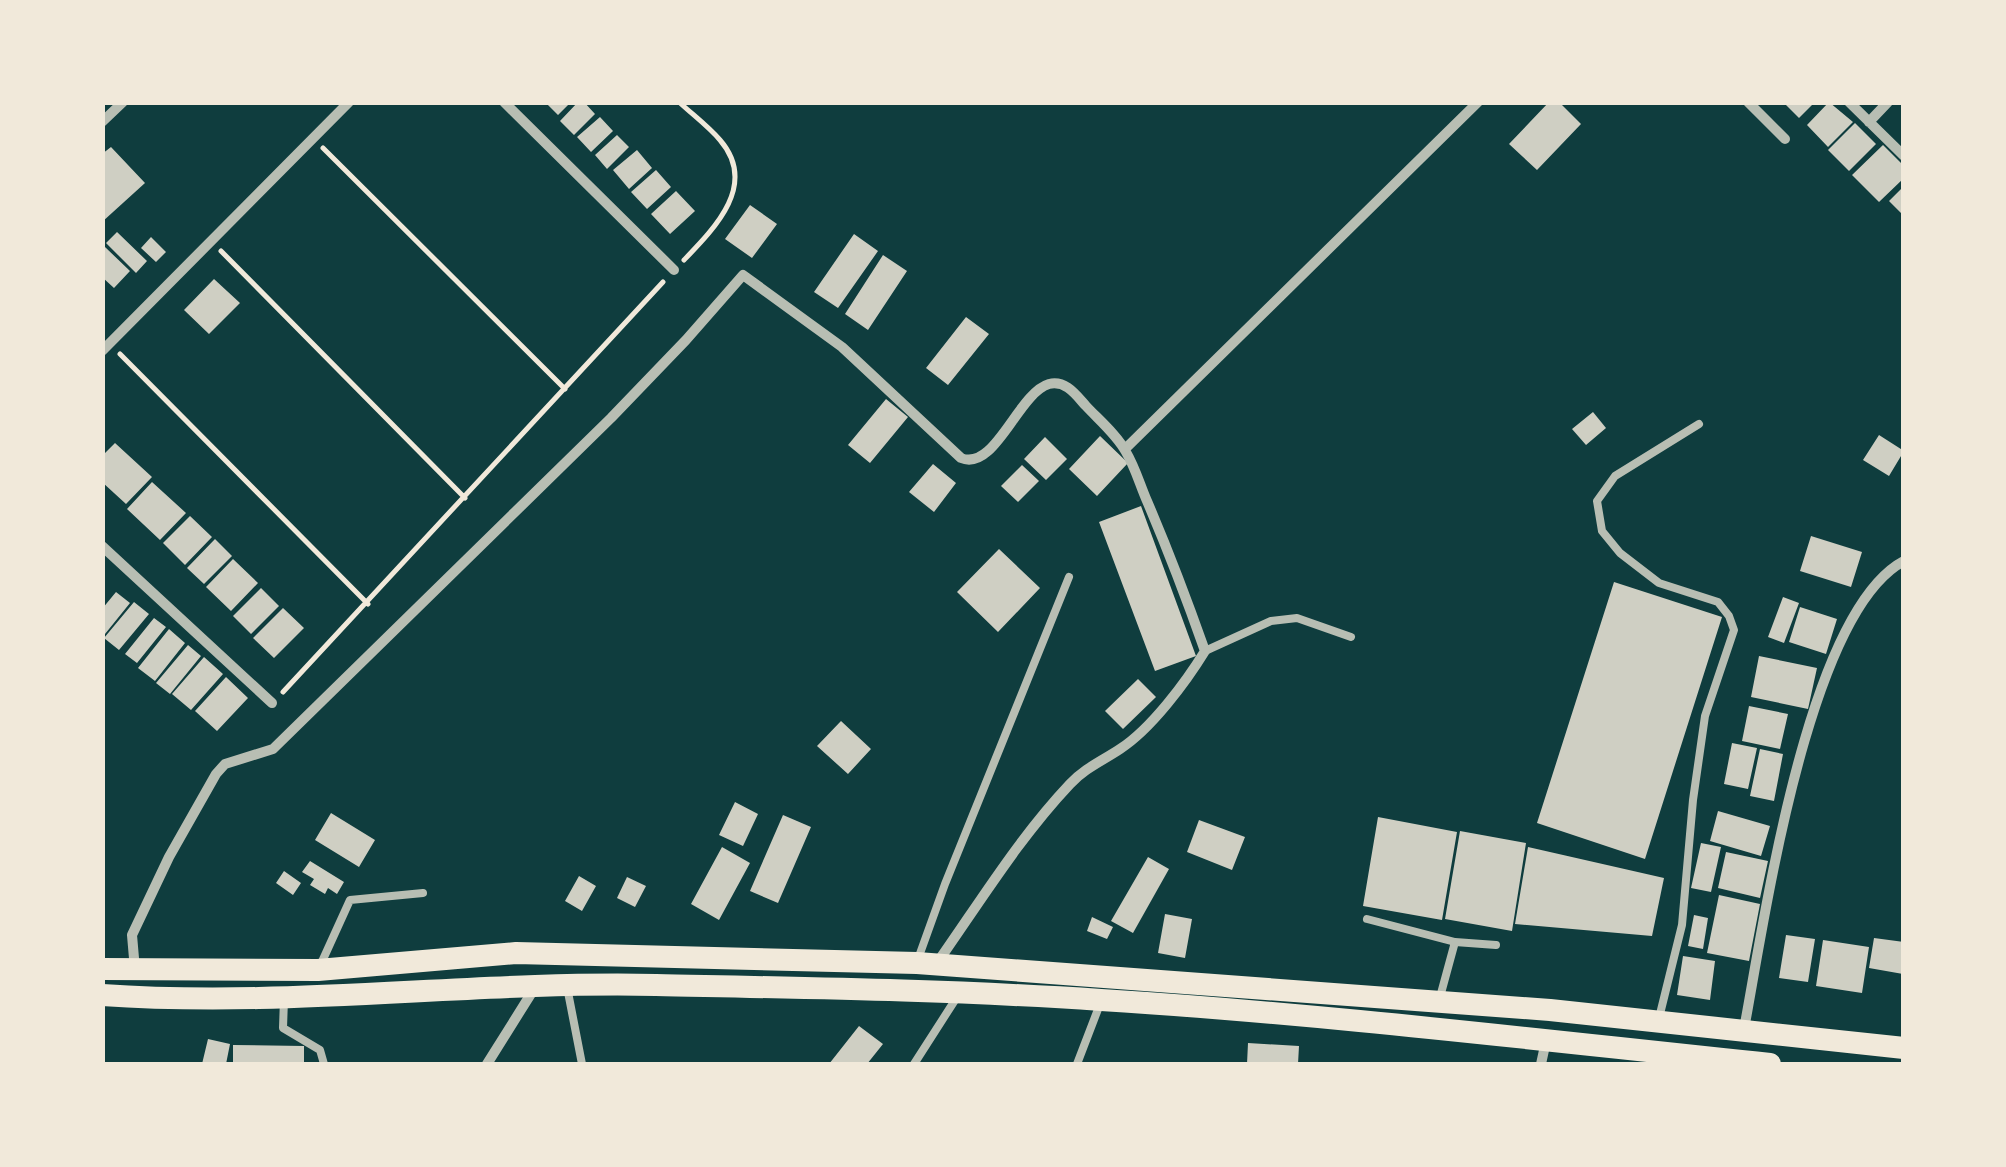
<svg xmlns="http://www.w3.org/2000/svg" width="2006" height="1167" viewBox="0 0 2006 1167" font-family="'IBM Plex Sans',sans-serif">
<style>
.building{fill:#cfcfc3}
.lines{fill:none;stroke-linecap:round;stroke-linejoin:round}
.path{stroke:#f1e9da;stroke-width:5}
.service{stroke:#b8beb3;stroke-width:8}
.minor{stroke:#b8beb3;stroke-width:10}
.trunk{stroke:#f1e9da;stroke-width:22}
</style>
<rect width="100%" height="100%" fill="#0f3d3e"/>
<path class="building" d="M545 102H571L558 115Z
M578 102H584L595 114 574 135 560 121Z
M1549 102H1559L1581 124 1537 170 1509 144Z
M1783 102H1815L1799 118Z
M1829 102 1853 122 1828 147 1807 125Z
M600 117 613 131 591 152 577 137Z
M1855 123 1876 144 1849 171 1828 150Z
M617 135 629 147 607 169 595 155Z
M1883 145 1904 166V178L1879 202 1852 175Z
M111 147 145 183 102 222V154Z
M637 150 652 168 629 189 613 170Z
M656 170 671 187 647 209 631 192Z
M1904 186V216L1889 201Z
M676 191 695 211 670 234 651 214Z
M750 205 777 224 752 258 725 239Z
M117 232 147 261 136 273 106 243Z
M854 234 878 251 838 308 814 292Z
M151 237 166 252 156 262 141 248Z
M105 247 130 271 114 288 102 277Z
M883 255 907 271 868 330 845 314Z
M214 279 240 303 209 334 184 310Z
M966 317 989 334 948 385 926 368Z
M886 399 908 417 870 463 848 445Z
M1593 412 1606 428 1586 445 1572 429Z
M1879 435 1904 451 1889 476 1863 460Z
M1100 436 1128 463 1097 496 1069 469Z
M1045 437 1067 459 1046 480 1024 459Z
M115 443 152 477 126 504 102 482V456Z
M933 464 956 483 934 512 909 492Z
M1022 465 1039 481 1018 502 1001 486Z
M152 482 186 513 160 540 127 509Z
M1141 506 1196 656 1155 671 1099 522Z
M190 516 212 537 185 565 163 543Z
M1811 536 1862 552 1851 587 1800 571Z
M215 539 232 556 204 584 187 568Z
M999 549 1040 588 998 632 957 592Z
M233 559 258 583 231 611 206 587Z
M1614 582 1722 617 1645 859 1537 823Z
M261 588 279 606 251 634 233 616Z
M116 592 130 603 105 634 102 609Z
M1783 597 1799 603 1784 643 1768 637Z
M134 602 149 614 119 650 104 638Z
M1800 607 1837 619 1826 654 1789 642Z
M283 608 304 628 274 658 253 638Z
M154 618 166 627 137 663 125 654Z
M169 629 185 643 155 681 138 668Z
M188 645 201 656 170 694 156 683Z
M1759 656 1817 668 1808 709 1751 697Z
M204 657 223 674 191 710 172 694Z
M226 677 248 698 217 731 195 711Z
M1138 679 1156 697 1123 729 1105 711Z
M1749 706 1788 714 1780 749 1742 741Z
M841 721 871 749 848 774 817 746Z
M1732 743 1757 748 1748 789 1724 784Z
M1760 749 1783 754 1774 801 1750 796Z
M735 802 758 814 743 846 719 835Z
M1718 811 1770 826 1761 856 1710 841Z
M331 813 375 840 359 867 315 840Z
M783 815 811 827 778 903 750 891Z
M1378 817 1457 832 1442 920 1363 906Z
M1199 820 1245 837 1232 870 1187 852Z
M1460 831 1526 843 1512 931 1445 919Z
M1701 843 1721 847 1711 892 1691 888Z
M722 847 750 863 719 920 691 904Z
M1528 847 1664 878 1652 936 1515 924Z
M1726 852 1768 861 1760 898 1718 888Z
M1148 857 1169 869 1133 933 1111 921Z
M310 861 344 882 337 894 328 888 325 894 310 885 314 879 302 872Z
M284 871 301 883 293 895 276 883Z
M579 876 596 886 582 911 565 901Z
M627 877 646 886 635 907 617 898Z
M1719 895 1760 904 1749 961 1707 953Z
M1165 914 1192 919 1185 958 1158 953Z
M1694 915 1708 918 1703 949 1688 946Z
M1092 917 1113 927 1107 939 1087 931Z
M1786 935 1815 939 1808 982 1779 978Z
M1874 938 1904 942 1903 974 1869 968Z
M1823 940 1869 947 1862 993 1816 986Z
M1683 956 1715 961 1710 1000 1677 995Z
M859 1026 883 1044 867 1064H829Z
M208 1039 230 1044 226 1064H202Z
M1248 1043 1299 1046 1298 1064H1247Z
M233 1045 304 1046V1064H233Z"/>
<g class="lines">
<path class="path" d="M679 102C693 115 708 126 720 140 758 184 716 227 684 260
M323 148 565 389
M221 251 465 498
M120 354 368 604
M283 692 663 282"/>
<path class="service" d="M1205 651 1271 621 1297 618 1351 637
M1367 919 1455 942 1496 945
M918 959 945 884 1069 577
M320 966 350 900 423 893
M567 987 582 1064
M1440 997 1455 942
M284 999 283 1028 320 1050 324 1064
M1659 1018 1682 925 1693 800 1705 716 1734 630 1729 616 1718 602 1659 583 1620 553 1602 531 1597 501 1615 476 1699 424
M914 1064 957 997
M1077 1064 1100 1004"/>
<path class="minor" d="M504 102 674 270
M1748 102 1785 139
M1849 102 1904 156
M102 122 123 102
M1869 122 1888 102
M102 351 349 102
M1125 449 1478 102
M102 546 272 703
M135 970 132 935 169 857 216 774 225 764 273 749 611 418 686 340 743 275 842 347 961 458C995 472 1018 393 1049 384 1066 380 1076 395 1086 406 1099 420 1117 435 1126 452 1135 467 1140 485 1147 501 1168 550 1187 600 1205 651 1186 682 1151 729 1120 749 1102 761 1085 768 1070 784 1019 838 980 902 937 963
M1744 1029C1764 924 1807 612 1904 561
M487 1064 534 989
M1541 1064 1546 1041"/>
<path class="trunk" d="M102 969 318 970 516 953 917 963 1550 1010 1904 1048
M102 995C288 1008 471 981 656 985 805 988 953 990 1101 1000 1325 1014 1548 1041 1770 1064"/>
</g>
<rect width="2006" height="1167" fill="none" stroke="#f1e9da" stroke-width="210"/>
</svg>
